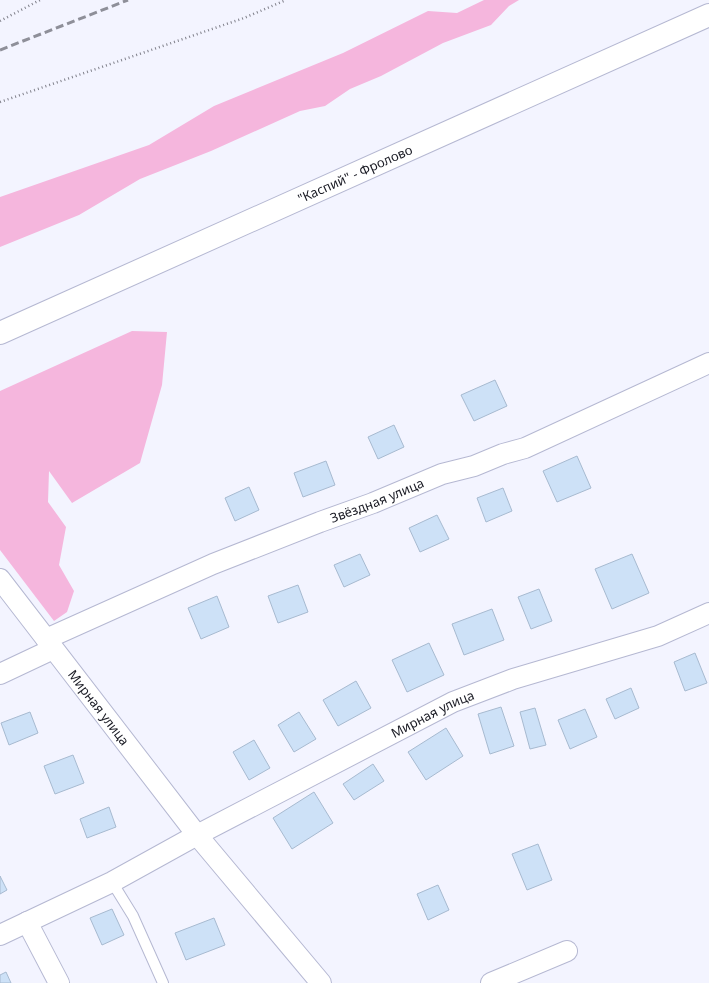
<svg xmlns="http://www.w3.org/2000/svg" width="709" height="983" viewBox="0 0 709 983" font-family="'Noto Sans',sans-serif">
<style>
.green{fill:#f5b6dd}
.building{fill:#cde1f7;stroke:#a7bad0}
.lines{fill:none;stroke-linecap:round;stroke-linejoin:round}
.lane-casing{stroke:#b5b8d2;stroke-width:12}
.street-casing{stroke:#b5b8d2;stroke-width:22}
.primary-casing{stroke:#b5b8d2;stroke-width:24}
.path{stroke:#80818b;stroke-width:2.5;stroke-dasharray:1 3;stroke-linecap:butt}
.lane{stroke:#fff;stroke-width:10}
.street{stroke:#fff;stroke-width:20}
.primary{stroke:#fff;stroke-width:22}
.rail{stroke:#8e8f99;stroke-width:3;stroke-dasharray:8 4;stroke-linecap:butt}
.labels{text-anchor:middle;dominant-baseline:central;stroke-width:3;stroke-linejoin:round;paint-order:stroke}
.street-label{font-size:13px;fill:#191a23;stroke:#fff}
</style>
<rect width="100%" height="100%" fill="#f3f4ff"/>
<path class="green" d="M484 0H519L509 6 491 25 443 43 381 76 350 89 325 106 300 111 211 151 140 179 79 215 0 247V197L149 145 214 106 343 53 428 11 457 13Z
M132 331 167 332 162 385 140 463 72 503 49 471 48 502 66 527 59 565 74 591 67 612 54 621 0 550V391Z"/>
<path class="building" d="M495 380 507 406 474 421 461 395Z
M394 425 404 447 378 459 368 437Z
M577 456 591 488 557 502 543 471Z
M326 461 335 485 303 497 294 473Z
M249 487 259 510 235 521 225 498Z
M503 488 512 511 486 522 477 498Z
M437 515 449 539 420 552 409 528Z
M360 554 370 575 344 587 334 565Z
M632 554 649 593 612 609 595 569Z
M298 585 308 612 278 623 268 596Z
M539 589 552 621 531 629 518 597Z
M217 596 229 627 201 639 188 608Z
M492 609 504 640 464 655 452 624Z
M429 643 444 675 407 692 392 660Z
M695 653 707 683 685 691 674 662Z
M356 681 371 708 338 726 323 700Z
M631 688 639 708 615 719 606 699Z
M501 707 514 746 490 754 478 714Z
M535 708 546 745 530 749 520 712Z
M585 709 597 737 570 749 558 720Z
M30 712 38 733 9 745 1 723Z
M299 712 316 739 294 752 278 725Z
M446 728 463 756 426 780 408 752Z
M254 740 270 768 249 780 233 752Z
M73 755 84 783 55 794 44 766Z
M373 764 384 781 354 800 343 784Z
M314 792 333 823 292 849 273 818Z
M109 807 116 827 87 838 80 819Z
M538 844 552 880 527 890 512 854Z
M0 876 7 890 0 894Z
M438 885 449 910 428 920 417 894Z
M112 909 124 935 102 945 90 918Z
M214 918 225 945 186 960 175 933Z
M6 972 11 983H0V975Z"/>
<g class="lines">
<defs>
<path id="lane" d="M112 882 133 916 163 983"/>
<g id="street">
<path id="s1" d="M0 579 197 835 321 983"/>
<path id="s2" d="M46 639 213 564 320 522 373 503 442 474 474 466 503 454 525 448 709 363"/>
<path d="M0 674 53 649"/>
<path d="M27 922 59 983"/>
<path id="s3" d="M0 935 112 882 197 835 453 702 513 679 658 636 709 613"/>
<path d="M491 983 567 951"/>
</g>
<g id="primary">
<path id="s4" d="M0 333 709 15"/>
</g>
</defs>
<use href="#lane" class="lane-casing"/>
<use href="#street" class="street-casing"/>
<use href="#primary" class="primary-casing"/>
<path class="path" d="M0 21 40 0
M0 102 244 18 286 0"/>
<use href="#lane" class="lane"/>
<use href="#street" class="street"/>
<use href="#primary" class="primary"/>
<path class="rail" d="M0 50 128 0"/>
</g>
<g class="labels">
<g class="street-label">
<text stroke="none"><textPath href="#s4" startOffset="389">"Каспий" - Фролово</textPath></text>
<text stroke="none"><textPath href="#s2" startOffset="359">Звёздная улица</textPath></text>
<text stroke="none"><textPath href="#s1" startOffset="162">Мирная улица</textPath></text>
<text stroke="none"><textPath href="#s3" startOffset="486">Мирная улица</textPath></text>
</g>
</g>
</svg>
